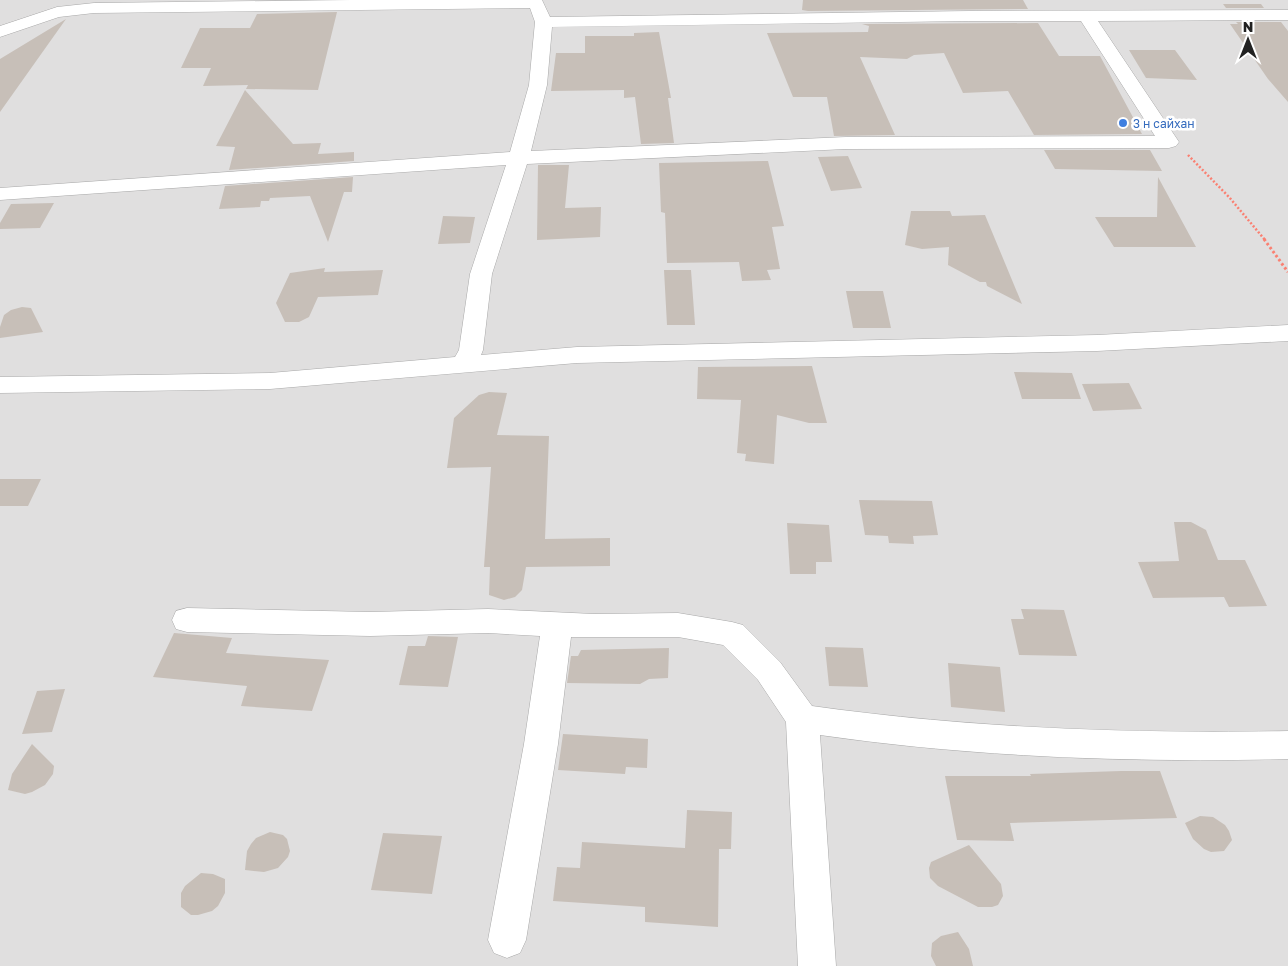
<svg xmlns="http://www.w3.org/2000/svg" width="1288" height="966" viewBox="0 0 1288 966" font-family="'Golos Text',sans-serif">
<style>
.residential{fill:#e0dfdf}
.building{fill:#c7bfb8}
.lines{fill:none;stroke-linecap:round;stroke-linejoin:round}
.street-casing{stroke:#a9a9a9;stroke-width:1}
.path-far1{stroke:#fa8072;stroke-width:2.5;stroke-dasharray:2 2;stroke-linecap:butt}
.path{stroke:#fa8072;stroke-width:3;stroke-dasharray:2.5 2.5;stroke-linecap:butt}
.street{fill:#fff;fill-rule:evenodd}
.shop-dot{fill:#3f7fe0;stroke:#fff;stroke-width:2}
.labels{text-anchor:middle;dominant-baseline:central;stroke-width:5;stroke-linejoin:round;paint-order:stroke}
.far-shop-label{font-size:12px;fill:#366cbe;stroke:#fff;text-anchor:start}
</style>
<rect width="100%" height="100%" fill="#f2efe9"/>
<path class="residential" d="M0 0H1288V966H0Z"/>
<path class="building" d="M803 0H1023L1028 9 808 11 802 10Z
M1223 4H1261L1264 8H1226Z
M337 12 318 90 246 89 248 85 203 86 211 68H181L200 28H250L257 14Z
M66 19 0 112V59Z
M1236 22H1281L1288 31V102L1268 79 1230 24H1238Z
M1038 23 1059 56H1100L1142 134 1034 135 1008 91 963 93 944 53 914 55 907 59 860 57 895 135 834 136 827 97H793L767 33 868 32 869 26 862 24Z
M659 32 671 98H668L674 143 641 144 635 97 624 98V90L551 91 556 53H585V36H634V33Z
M1129 50H1175L1197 80 1146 78Z
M245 90 293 144 321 143 318 154 354 152V161L229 170 235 147 216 146Z
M1044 150H1150L1162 171 1055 169Z
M848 156 862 188 831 191 818 157Z
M768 161 784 226 772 227 780 269 767 270 771 280 742 281 739 262 667 263 665 213 661 212 659 163Z
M538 165H569L565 208 601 207 600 237 537 240Z
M353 177 352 192H344L328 242 310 196 270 198 269 201H261L260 207 219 209 225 186Z
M1158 177 1196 247H1114L1095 217H1157Z
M54 203 40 228 0 229V223L11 204Z
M911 211H950L952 216 985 215 1022 304 987 286 986 282H980L948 265 949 247 922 249 905 245Z
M443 216 475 217 470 243 438 244Z
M325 268 324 272 383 270 378 295 318 297 309 317 299 322H285L276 303 290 273Z
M664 270H691L695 325H667Z
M846 291H883L891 328H853Z
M22 307 31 308 43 332 0 338V327L4 315 11 310Z
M812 366 827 423H809L777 415 774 464 745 461 746 454 737 453 741 400 697 399 698 367Z
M1014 372 1072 373 1081 399H1022Z
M1129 383 1142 409 1093 411 1082 384Z
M489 392 507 393 497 435 549 436 545 539 610 538V566L526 567 522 590 515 597 504 600 489 595 490 567H484L491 467 447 468 454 418 479 395Z
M0 479H41L28 506H0Z
M859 500 932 501 938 535 913 536 914 544 889 543 888 536 865 535Z
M1174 522H1191L1206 530 1218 560H1245L1267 606 1229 607 1224 597 1153 598 1138 562 1179 561Z
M787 523 829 525 832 562H816V574H790Z
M1021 609 1064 610 1077 656 1019 655 1011 619H1024Z
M174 633 232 638 226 653 329 660 312 711 241 706 247 686 153 677Z
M428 636 458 637 448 687 399 685 408 646H425Z
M825 647 863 648 868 687 829 686Z
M669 648 668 678 649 679 640 684 567 683 571 656H578L581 650Z
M948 663 1000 667 1005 712 951 707Z
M65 689 52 732 22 734 37 691Z
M563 734 648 739 647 768 626 767 625 774 558 770Z
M32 744 54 766 53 774 45 785 32 792 25 794 8 790 12 774Z
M1121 771H1160L1177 818 1010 823 1014 841 957 840 945 776H1031L1030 774Z
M687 810 732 812 731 849H719L718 927 645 922V907L553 901 557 867 580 868 582 842 685 848Z
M1200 816 1213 817 1225 825 1229 831 1232 840 1224 851 1211 852 1204 849 1193 839 1185 823Z
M270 832 283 835 287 839 290 851 288 857 278 868 264 872 245 870 247 851 251 844 256 838Z
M383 833 442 836 432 894 371 890Z
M969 845 1001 884 1003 896 998 905 992 907H978L938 886 930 878 929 868 931 862Z
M201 873 213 874 225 879V893L218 906 212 911 198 915H191L181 907V893L185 886Z
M958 932 969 949 973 966H936L931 956 932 943 941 936Z"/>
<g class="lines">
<defs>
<path id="street" d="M351 0H542L550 17 969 11 1288 10V20L1098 21 1179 142 1176 146 1169 148 846 149 527 164 492 274 483 350 481 355 577 347 1097 335 1288 325V341L1097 351 577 363 270 389 0 393V377L270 373 455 357 459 350 470 274 506 165 0 200V188L510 152 529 85 535 22 530 8 94 13 59 17 0 37V26L57 7 94 3ZM969 21H1081L1155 136 846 137 531 151 547 85 552 27Z
M187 608 370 612 488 609 594 614 678 613 732 622 743 625 780 662 812 706C969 728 1130 734 1288 731V759C1134 763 972 757 820 735L836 966H798L786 722 758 680 723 645 678 637H571L558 744 526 940 520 953 507 958 494 953 488 940 524 744 540 636 488 633 370 636 187 632 176 629 172 620 176 611Z"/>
</defs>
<use href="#street" class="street-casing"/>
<path class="path-far1" d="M1188 155 1229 197 1265 240"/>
<path class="path" d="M1264 239 1288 272"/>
<use href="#street" class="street"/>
</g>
<circle class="shop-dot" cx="1123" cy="123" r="5"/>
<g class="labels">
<g class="far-shop-label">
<text x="1133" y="123">3 н сайхан</text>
</g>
</g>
<g transform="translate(1248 40)" stroke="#ffffff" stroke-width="4" paint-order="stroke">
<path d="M0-4L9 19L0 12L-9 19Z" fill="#222222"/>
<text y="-8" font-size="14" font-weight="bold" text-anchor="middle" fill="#222222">N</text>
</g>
</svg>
